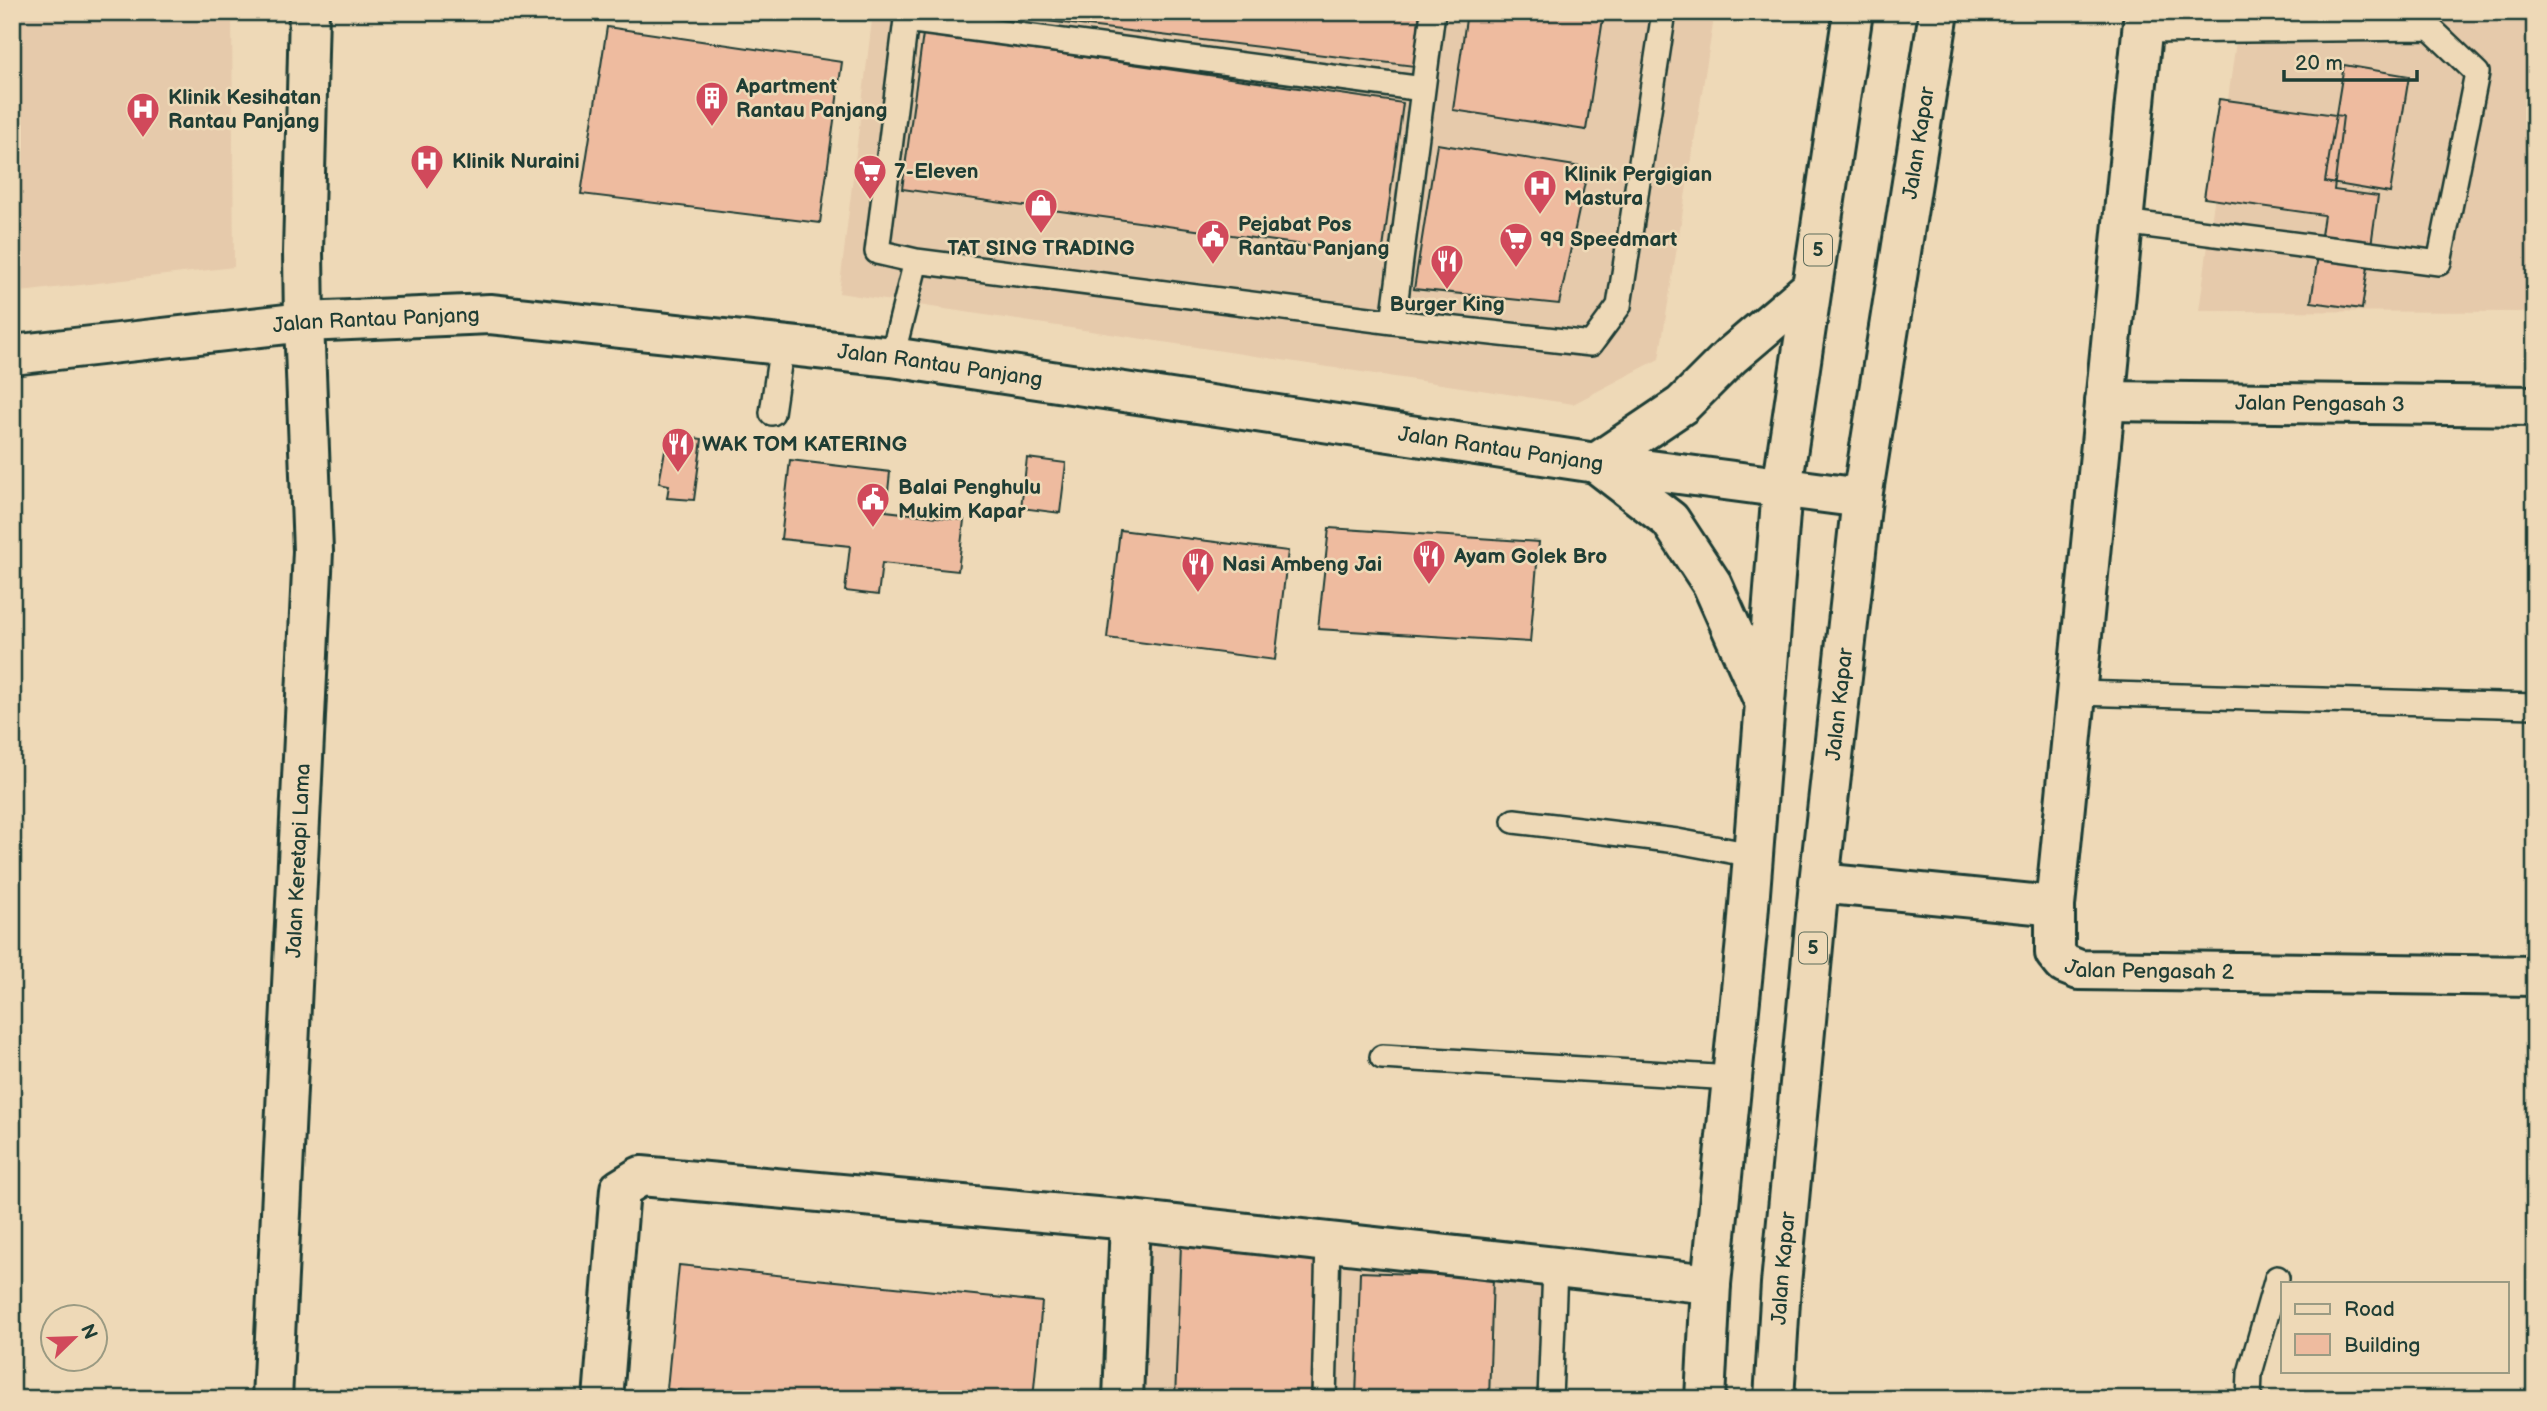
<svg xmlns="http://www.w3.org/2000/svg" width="2547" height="1411" viewBox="0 0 2547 1411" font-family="'Balsamiq Sans',sans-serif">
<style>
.built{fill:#e6caab}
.building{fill:#eebb9f;stroke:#1f3d34;stroke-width:2}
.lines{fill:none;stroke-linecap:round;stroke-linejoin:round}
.service-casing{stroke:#1f3d34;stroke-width:28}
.minor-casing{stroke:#1f3d34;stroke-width:44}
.tertiary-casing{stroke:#1f3d34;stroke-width:44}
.trunk-casing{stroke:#1f3d34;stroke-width:44}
.service{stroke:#eed9b7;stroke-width:23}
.minor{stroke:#eed9b7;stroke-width:38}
.tertiary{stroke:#eed9b7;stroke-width:38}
.trunk{stroke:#eed9b7;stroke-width:38}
.labels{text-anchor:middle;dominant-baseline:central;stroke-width:5;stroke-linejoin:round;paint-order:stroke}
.shield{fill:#eed9b7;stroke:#5d6c5b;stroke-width:2}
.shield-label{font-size:19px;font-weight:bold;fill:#1f3d34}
.poi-label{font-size:21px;font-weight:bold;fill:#1f3d34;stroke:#eed9b7;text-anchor:start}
.street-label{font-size:21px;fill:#1f3d34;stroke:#eed9b7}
</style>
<rect width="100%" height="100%" fill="#eed9b7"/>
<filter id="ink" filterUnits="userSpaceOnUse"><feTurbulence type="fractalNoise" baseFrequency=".0143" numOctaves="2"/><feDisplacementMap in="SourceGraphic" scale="14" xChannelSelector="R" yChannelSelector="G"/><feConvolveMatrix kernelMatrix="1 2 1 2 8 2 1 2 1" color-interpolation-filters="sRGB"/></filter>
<g filter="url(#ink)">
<path class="built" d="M12 12H232L234 267 12 293Z
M873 12H1715L1659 359 1573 404 839 293Z
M2240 12H2535V312L2199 311Z
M1146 1237 1544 1282 1539 1399H1142Z"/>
<path class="building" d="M973 12H1420L1414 66Z
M1467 12H1604L1586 130 1453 110Z
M607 27 842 62 820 223 581 194Z
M923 34 1403 103 1382 256 902 189Z
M2344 65 2409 76 2390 193 2325 182Z
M2219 99 2343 116 2334 190 2378 196 2362 309 2311 302 2324 215 2204 198Z
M1437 144 1588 168 1559 304 1414 289Z
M668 434 702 439 694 500 667 498 669 485 659 483Z
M1027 458 1066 463 1060 513 1021 508Z
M790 460 890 472 886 511 964 520 958 571 882 563 878 595 845 591 850 546 781 539Z
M1329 528 1539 542 1530 642 1318 629Z
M1120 530 1288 551 1275 660 1107 638Z
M1181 1244 1318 1252 1311 1399H1175Z
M679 1265 1042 1302 1033 1399H757L667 1389Z
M1360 1272 1493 1277 1489 1399H1356Z"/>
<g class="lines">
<defs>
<path id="service" d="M907 12 877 252 916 261 1393 322 1591 344 1619 306 1664 12
M906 20 1423 89
M2123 222 2439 263 2477 73 2430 28 2143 31
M1393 322 1433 12
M892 357 916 261
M772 413 782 344
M2076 693 2535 706
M1514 821 1677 841 1752 855
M1382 1057 1732 1078
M1324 1399 1328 1242
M1550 1399 1555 1268
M2249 1399 2250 1373 2277 1278"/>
<g id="minor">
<path id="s1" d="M2105 401 2535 406"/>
<path id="s2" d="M1819 883 2055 906V953L2064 964 2079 970 2535 976"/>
<path d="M2055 906 2144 12"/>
<path id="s3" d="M272 1399 313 551 304 322"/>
<path d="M603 1399 620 1189 641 1176 1130 1220 1711 1284"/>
<path d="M1123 1399 1130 1220"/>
</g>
<g id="tertiary">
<path d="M304 322 303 253 309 12"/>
<path id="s4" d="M12 355 304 322 490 314 892 357 1596 463 1862 498"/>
</g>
<g id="trunk">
<path d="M1762 697 1712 584 1670 520 1596 463 1682 405 1731 356 1812 287"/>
<path d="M1705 1399 1711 1284 1747 931 1782 488 1853 12"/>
<path id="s5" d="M1774 1399 1781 1284 1819 883 1862 498 1939 12"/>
</g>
</defs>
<use href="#service" class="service-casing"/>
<use href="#minor" class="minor-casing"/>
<use href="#tertiary" class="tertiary-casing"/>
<use href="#trunk" class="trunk-casing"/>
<use href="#service" class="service"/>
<use href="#minor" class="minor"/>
<use href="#tertiary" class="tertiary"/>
<use href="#trunk" class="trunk"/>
</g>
</g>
<defs>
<symbol id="building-pin" viewBox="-11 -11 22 30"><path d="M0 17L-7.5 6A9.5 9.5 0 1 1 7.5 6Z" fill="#d1495b" stroke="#eed9b7"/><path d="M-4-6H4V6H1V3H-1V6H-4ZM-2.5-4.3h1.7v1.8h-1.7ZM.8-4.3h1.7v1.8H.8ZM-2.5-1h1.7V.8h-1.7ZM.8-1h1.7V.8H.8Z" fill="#fff"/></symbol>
<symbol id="hospital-pin" viewBox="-11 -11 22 30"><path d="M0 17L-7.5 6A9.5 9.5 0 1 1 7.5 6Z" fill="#d1495b" stroke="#eed9b7"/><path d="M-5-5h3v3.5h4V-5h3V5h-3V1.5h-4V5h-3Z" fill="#fff"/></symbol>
<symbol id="supermarket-pin" viewBox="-11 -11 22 30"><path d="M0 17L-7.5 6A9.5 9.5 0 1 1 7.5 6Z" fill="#d1495b" stroke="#eed9b7"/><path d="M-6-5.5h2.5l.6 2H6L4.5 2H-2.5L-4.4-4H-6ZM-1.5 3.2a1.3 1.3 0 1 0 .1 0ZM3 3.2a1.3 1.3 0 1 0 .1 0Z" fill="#fff"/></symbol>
<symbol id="shop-pin" viewBox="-11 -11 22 30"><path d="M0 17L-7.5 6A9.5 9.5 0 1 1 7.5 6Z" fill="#d1495b" stroke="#eed9b7"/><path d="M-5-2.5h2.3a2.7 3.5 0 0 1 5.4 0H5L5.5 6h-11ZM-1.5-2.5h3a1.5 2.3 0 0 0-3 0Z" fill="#fff"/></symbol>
<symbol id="civic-pin" viewBox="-11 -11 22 30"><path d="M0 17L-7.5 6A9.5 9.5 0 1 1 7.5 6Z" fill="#d1495b" stroke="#eed9b7"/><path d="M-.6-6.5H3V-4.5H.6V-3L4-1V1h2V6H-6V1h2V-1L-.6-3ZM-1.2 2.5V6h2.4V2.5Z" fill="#fff"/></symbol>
<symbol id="restaurant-pin" viewBox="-11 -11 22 30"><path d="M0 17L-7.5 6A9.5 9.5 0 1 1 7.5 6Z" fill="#d1495b" stroke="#eed9b7"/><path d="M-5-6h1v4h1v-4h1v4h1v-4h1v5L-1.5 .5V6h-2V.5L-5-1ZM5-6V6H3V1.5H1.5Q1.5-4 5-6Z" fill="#fff"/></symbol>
</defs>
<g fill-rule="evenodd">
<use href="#building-pin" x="693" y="79" width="38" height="52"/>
<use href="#hospital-pin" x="124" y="90" width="38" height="52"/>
<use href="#hospital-pin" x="408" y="142" width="38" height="52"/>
<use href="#supermarket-pin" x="851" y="152" width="38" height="52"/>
<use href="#hospital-pin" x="1521" y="167" width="38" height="52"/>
<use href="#shop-pin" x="1022" y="186" width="38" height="52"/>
<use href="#civic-pin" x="1194" y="217" width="38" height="52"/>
<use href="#supermarket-pin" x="1497" y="220" width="38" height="52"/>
<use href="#restaurant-pin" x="1428" y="242" width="38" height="52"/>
<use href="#restaurant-pin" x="659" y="425" width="38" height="52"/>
<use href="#civic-pin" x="854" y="480" width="38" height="52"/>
<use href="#restaurant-pin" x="1410" y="537" width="38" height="52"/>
<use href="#restaurant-pin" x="1179" y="545" width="38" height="52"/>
</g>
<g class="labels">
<g class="shield">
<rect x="1804" y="234.5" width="28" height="31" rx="5"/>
<rect x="1799" y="932.5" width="28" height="31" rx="5"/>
</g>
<g class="shield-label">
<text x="1818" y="250">5</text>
<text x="1813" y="948">5</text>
</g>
<g class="poi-label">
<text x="736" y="86">Apartment<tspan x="736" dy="24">Rantau Panjang</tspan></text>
<text x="168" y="97">Klinik Kesihatan<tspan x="168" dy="24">Rantau Panjang</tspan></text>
<text x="452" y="161">Klinik Nuraini</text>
<text x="894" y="171">7-Eleven</text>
<text x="1564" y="174">Klinik Pergigian<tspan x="1564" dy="24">Mastura</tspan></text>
<text x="1238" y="224">Pejabat Pos<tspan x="1238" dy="24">Rantau Panjang</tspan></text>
<text x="1540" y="239">99 Speedmart</text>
<text x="1041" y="248" text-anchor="middle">TAT SING TRADING</text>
<text x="1447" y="304" text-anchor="middle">Burger King</text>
<text x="702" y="444">WAK TOM KATERING</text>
<text x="898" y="487">Balai Penghulu<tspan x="898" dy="24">Mukim Kapar</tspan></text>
<text x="1454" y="556">Ayam Golek Bro</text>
<text x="1222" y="564">Nasi Ambeng Jai</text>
</g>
<g class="street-label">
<text stroke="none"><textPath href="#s5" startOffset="1265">Jalan Kapar</textPath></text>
<text stroke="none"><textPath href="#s4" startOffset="366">Jalan Rantau Panjang</textPath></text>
<text stroke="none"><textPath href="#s4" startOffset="933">Jalan Rantau Panjang</textPath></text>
<text stroke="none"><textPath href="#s1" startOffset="215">Jalan Pengasah 3</textPath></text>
<text stroke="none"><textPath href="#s4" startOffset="1500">Jalan Rantau Panjang</textPath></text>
<text stroke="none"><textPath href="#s5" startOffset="698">Jalan Kapar</textPath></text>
<text stroke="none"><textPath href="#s3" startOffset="539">Jalan Keretapi Lama</textPath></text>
<text stroke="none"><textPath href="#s2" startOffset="385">Jalan Pengasah 2</textPath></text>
<text stroke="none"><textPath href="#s5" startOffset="131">Jalan Kapar</textPath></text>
</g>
</g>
<rect width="2547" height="1411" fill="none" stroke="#eed9b7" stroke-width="42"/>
<rect x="21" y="21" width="2505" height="1369" fill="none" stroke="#1f3d34" stroke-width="2.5" filter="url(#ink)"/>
<rect x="2281" y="1282" width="228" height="91" fill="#eed9b7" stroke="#9b9b83" stroke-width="2"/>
<rect x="2295" y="1304" width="35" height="10" fill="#eed9b7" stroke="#9b9b83" stroke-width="2"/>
<text x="2344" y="1316" font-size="21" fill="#1f3d34">Road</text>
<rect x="2295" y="1334" width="35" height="21" fill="#eebb9f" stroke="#9b9b83" stroke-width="2"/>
<text x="2344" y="1352" font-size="21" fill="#1f3d34">Building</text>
<g transform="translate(74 1338) rotate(67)"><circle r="33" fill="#eed9b7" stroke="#9b9b83" stroke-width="2"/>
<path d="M0-5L12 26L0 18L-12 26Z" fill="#d1495b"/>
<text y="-10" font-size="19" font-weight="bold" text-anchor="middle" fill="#1f3d34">N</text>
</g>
<path d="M2284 70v10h133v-10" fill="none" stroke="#1f3d34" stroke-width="3.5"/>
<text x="2295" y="70" font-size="21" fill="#1f3d34" stroke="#eed9b7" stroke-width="5" paint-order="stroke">20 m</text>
</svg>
